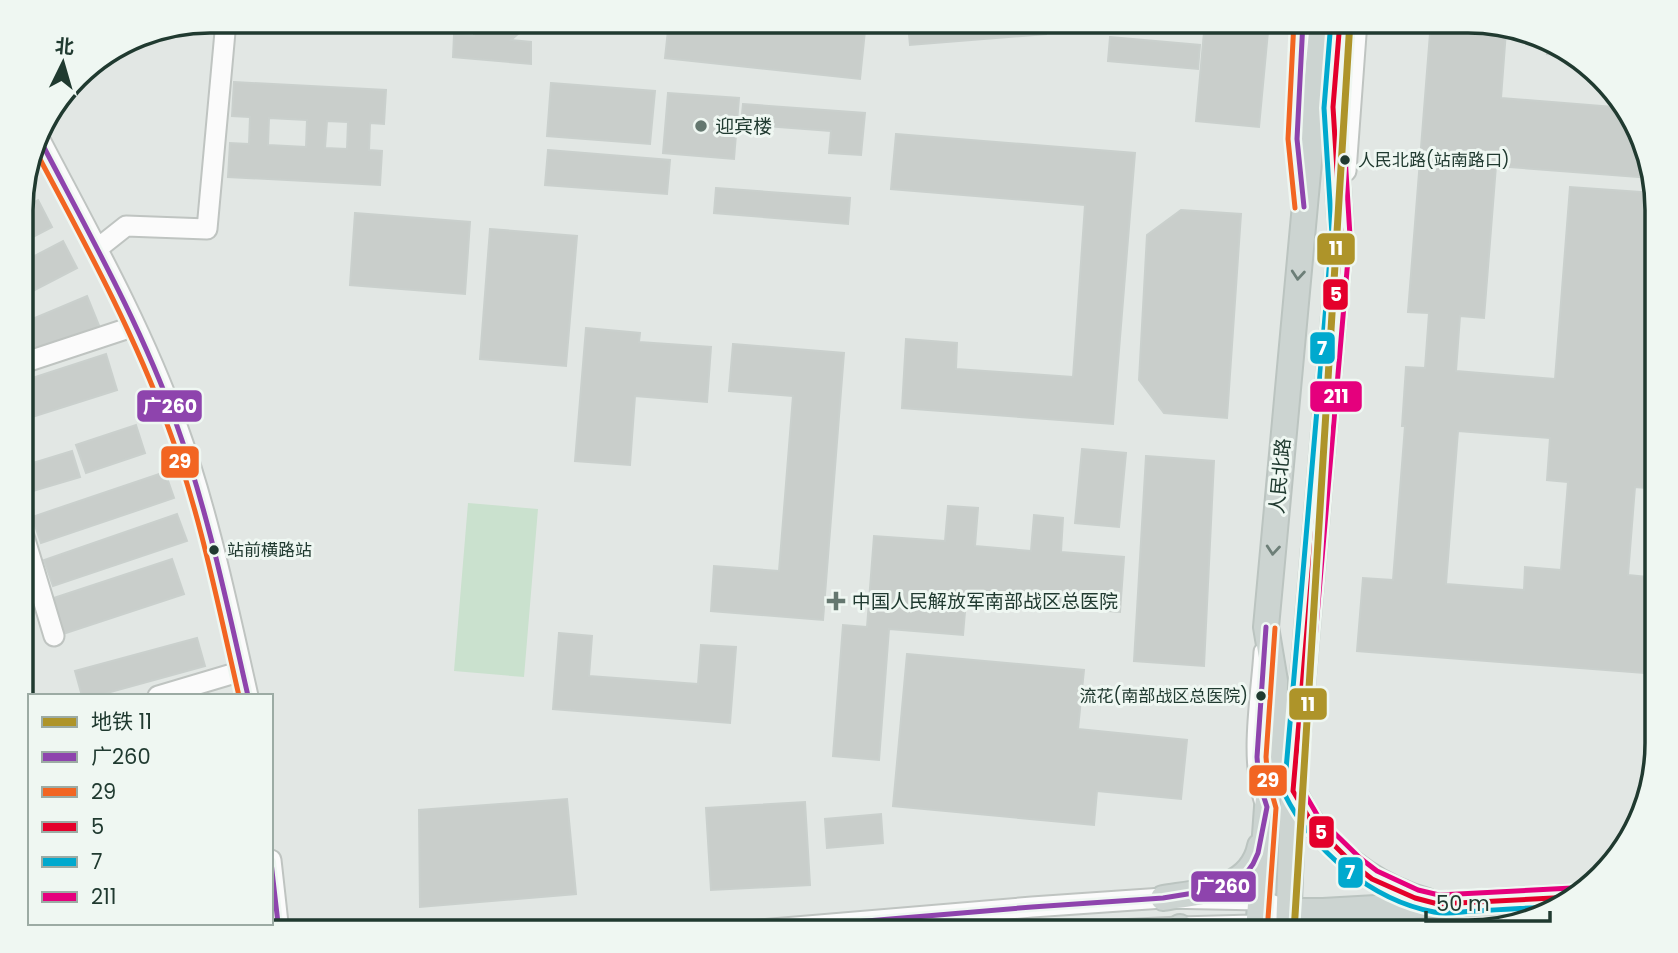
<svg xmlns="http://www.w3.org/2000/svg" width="1678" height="953" viewBox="0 0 1678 953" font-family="Poppins,'Noto Sans SC',sans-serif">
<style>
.green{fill:#cae1ce}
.building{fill:#c9cecb;stroke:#cad0cd;stroke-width:2;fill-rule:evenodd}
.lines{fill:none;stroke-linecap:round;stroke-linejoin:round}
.minor-casing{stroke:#bfc4c1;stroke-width:23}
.major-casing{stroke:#bbc4c0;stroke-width:28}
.minor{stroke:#fbfbfb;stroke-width:19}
.major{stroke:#ccd4d1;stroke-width:24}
.bus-1-casing{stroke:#eff7f2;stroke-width:10}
.bus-2-casing{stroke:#eff7f2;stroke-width:10}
.bus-3-casing{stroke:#eff7f2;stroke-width:10}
.bus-4-casing{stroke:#eff7f2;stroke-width:10}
.bus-5-casing{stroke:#eff7f2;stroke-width:10}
.bus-1{stroke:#8e44ad;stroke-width:5}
.bus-2{stroke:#f26522;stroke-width:5}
.bus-3{stroke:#e4002b;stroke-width:5}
.bus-4{stroke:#00a9ce;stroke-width:5}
.bus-5{stroke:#e5007d;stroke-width:5}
.metro-1-casing{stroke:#eff7f2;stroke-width:12}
.metro-1{stroke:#ae9429;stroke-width:7}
.oneway{stroke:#6d7f78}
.poi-dot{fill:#64776f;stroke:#eff7f2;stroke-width:2.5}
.bus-dot{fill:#203a30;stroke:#eff7f2;stroke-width:2.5}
.labels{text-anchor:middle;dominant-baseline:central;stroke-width:6;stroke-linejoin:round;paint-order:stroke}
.bus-label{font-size:17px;fill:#203a30;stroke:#eff7f2;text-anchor:start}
.poi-label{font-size:19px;fill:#203a30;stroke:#eff7f2;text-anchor:start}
.street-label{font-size:19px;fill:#203a30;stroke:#eff7f2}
.rim{fill:none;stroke:#203a30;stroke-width:3.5}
.line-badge{stroke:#eff7f2;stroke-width:2.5}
.badge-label{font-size:19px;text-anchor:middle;font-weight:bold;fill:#fff}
</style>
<rect width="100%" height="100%" fill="#e2e7e4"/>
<path class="green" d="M468 503 538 509 524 677 454 671Z
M1514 916V921L1479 932H1343Z"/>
<path class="building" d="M468 21H533L511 40 531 42V64L453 57 454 35 474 36V25Z
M669 21H718L827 33 828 21H866L860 79 665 58Z
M947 21H1045L1046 34 910 45 908 24Z
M1205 21H1269L1259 127 1196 121Z
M1431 21H1468L1506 31 1501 98 1614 107 1615 96 1625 106 1650 178 1496 166 1484 318 1460 316 1456 371 1555 379 1570 187 1655 193 1657 198V489L1635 487 1628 575 1657 578V674L1357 651 1363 578 1393 580 1405 426H1402L1406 367 1425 368 1429 313 1408 312ZM1458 431 1550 438 1547 480 1568 482 1561 570 1525 567 1524 590 1446 584Z
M1110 37 1200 45 1198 69 1108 61Z
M1548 42 1562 46 1573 56 1547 54Z
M234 82 386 90 384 124 370 123 369 150 382 151 380 185 228 177 230 143 249 144 250 117 232 116ZM269 118 307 120 306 147 268 145ZM327 121 348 122 347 149 325 148Z
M551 83 655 91 650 144 547 136Z
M668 93 739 98 734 159 663 153Z
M743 104 865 113 861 155 829 153 831 131 741 124Z
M896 134 1135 153 1113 424 902 408 906 339 957 343 956 369 1073 377 1085 205 891 189Z
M548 150 670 160 667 194 545 185Z
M716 188 850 198 848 224 714 213Z
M38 200 52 227 23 242V208Z
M1181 210 1241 214 1227 418 1164 413 1139 380 1147 235Z
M355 213 470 222 465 294 350 285Z
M490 229 577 236 566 366 480 359Z
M63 241 77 268 23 296V262Z
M87 296 100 328 23 360V323Z
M586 328 640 333 639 342 711 347 707 402 635 396 630 465 575 461Z
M733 344 844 353 823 620 711 611 714 566 779 571 793 396 729 391Z
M106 354 117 390 23 420V381Z
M136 425 145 453 86 473 76 445Z
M1082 449 1126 453 1119 527 1075 523Z
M72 451 80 477 23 494V466Z
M1146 456 1214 461 1204 666 1134 661Z
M165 472 174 498 41 543 32 517Z
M948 506 978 508 975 546 1031 551 1034 515 1063 518 1061 552 1124 557 1120 612 966 600 963 635 889 629 879 760 833 756 843 625 867 627 874 536 945 541Z
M177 514 187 541 53 586 44 560Z
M172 559 184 594 63 634 51 599Z
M559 633 592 636 589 676 698 684 701 645 736 647 730 723 553 709Z
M197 638 205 666 96 696H82L75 671Z
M907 654 1084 670 1078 729 1187 740 1181 799 1097 791 1094 825 893 806Z
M567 799 576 894 420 907 419 810Z
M805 802 810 885 711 890 706 808Z
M881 814 883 843 827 848 825 819Z"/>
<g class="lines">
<defs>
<path id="minor" d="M38 136C87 230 140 323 176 423 208 511 227 604 248 696
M1346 171 1357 21
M1301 174 1297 139 1303 21
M97 249 126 226 207 229 226 21
M23 363 135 326
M23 533 54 636
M1264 652C1261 698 1250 757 1264 800
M158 696 242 671
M23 737 30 734
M271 860 279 932
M735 932 1032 907 1163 898 1260 900 1289 911
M1074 932 1180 927 1252 925 1265 924 1289 911"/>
<path id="major" d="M1294 792C1300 803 1306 816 1314 825 1344 862 1382 888 1427 901
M1163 898C1200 892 1251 891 1260 846
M1289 911H1323L1572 897
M1180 927 1188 932
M1258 932 1267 807 1274 749 1275 681 1266 627 1322 21
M1288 932 1293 791 1341 235 1333 107 1340 21"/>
</defs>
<use href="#minor" class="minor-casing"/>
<use href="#major" class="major-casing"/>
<use href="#minor" class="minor"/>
<use href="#major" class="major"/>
<defs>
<path id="bus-1" d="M1303 21 1297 139 1304 207
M38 136C87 230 140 323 176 423 208 512 227 604 248 696
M271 862 279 932
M737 932 1032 907 1163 898 1212 890 1231 884 1245 875 1253 864 1258 853 1267 807 1259 782 1257 757 1266 627"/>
<path id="bus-2" d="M1294 21 1288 139 1295 208
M34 148C82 238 132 328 167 424 200 512 218 605 239 696
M1267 932 1276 808 1268 780 1266 757 1275 628"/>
<path id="bus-3" d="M1340 21 1333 107 1341 235 1293 791 1312 823 1354 865 1372 879 1415 898 1438 904 1572 897"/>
<path id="bus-4" d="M1331 21 1324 108 1332 235 1284 793C1312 850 1371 900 1434 912 1448 915 1464 911 1477 911 1506 909 1534 908 1563 906"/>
<path id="bus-5" d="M1349 22 1342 107 1350 236 1302 789 1319 818 1360 858 1377 871 1418 890 1439 895 1572 888"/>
</defs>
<use href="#bus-1" class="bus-1-casing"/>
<use href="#bus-2" class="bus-2-casing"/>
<use href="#bus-3" class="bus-3-casing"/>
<use href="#bus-4" class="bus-4-casing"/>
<use href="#bus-5" class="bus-5-casing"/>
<use href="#bus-1" class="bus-1"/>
<use href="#bus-2" class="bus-2"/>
<use href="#bus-3" class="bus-3"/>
<use href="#bus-4" class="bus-4"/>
<use href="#bus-5" class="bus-5"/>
<defs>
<path id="metro-1" d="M1294 932 1350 21"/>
</defs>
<use href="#metro-1" class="metro-1-casing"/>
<use href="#metro-1" class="metro-1"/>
</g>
<defs><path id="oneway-chevron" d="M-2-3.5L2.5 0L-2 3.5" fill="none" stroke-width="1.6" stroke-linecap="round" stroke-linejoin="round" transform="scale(1.75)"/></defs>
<g class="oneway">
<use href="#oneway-chevron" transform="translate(1298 275) rotate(95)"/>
<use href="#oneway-chevron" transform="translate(1273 550) rotate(95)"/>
</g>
<g class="poi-dot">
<circle cx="701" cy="126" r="7"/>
<path d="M832.5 590.5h7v7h7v7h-7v7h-7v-7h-7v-7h7z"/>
</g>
<g class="bus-dot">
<circle cx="1345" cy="160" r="6"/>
<circle cx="214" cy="550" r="6"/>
<circle cx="1261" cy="696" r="6"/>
</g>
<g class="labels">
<g class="bus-label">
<text x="1358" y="160">人民北路(站南路口)</text>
<text x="227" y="550">站前横路站</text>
<text x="1248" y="696" text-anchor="end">流花(南部战区总医院)</text>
</g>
<g class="poi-label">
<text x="715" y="126">迎宾楼</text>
<text x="852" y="601">中国人民解放军南部战区总医院</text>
</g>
<g class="street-label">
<text transform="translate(1280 476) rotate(-85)">人民北路</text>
</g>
</g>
<path d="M0 0H1678V953H0ZM210 33H1468A177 177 0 0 1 1645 210V743A177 177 0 0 1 1468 920H210A177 177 0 0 1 33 743V210A177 177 0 0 1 210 33Z" fill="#eff7f2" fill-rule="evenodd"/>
<path class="rim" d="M210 33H1468A177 177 0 0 1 1645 210V743A177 177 0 0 1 1468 920H210A177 177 0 0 1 33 743V210A177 177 0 0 1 210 33Z"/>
<g class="line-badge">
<rect x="1316" y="232" width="40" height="34" rx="7" fill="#ae9429"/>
<rect x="1322" y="278" width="27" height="33" rx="7" fill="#e4002b"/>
<rect x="1309" y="331" width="27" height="34" rx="7" fill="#00a9ce"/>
<rect x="1309" y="380" width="54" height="33" rx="7" fill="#e5007d"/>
<rect x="136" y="389" width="67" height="34" rx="7" fill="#8e44ad"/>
<rect x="160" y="445" width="40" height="34" rx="7" fill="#f26522"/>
<rect x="1288" y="687" width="40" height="34" rx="7" fill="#ae9429"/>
<rect x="1248" y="764" width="40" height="33" rx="7" fill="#f26522"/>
<rect x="1308" y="815" width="27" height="34" rx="7" fill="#e4002b"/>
<rect x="1337" y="856" width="27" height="33" rx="7" fill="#00a9ce"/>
<rect x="1190" y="870" width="67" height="33" rx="7" fill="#8e44ad"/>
</g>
<g class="badge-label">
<text x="1336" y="255">11</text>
<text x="1336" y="301">5</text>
<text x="1322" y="355">7</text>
<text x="1336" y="403">211</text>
<text x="170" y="413">广260</text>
<text x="180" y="468">29</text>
<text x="1308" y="711">11</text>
<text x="1268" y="787">29</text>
<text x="1321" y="839">5</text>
<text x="1350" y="879">7</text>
<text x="1223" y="893">广260</text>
</g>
<rect x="28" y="694" width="245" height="231" fill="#eff7f2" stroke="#9caba4" stroke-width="2"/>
<rect x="42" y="717" width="35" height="10" fill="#ae9429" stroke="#9caba4" stroke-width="2"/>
<text x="91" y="729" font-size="21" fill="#203a30">地铁 11</text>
<rect x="42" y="752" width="35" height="10" fill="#8e44ad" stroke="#9caba4" stroke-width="2"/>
<text x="91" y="764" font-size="21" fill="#203a30">广260</text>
<rect x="42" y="787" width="35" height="10" fill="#f26522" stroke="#9caba4" stroke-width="2"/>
<text x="91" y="799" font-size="21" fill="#203a30">29</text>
<rect x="42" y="822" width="35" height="10" fill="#e4002b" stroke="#9caba4" stroke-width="2"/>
<text x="91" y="834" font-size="21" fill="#203a30">5</text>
<rect x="42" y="857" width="35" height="10" fill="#00a9ce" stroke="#9caba4" stroke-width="2"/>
<text x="91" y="869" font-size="21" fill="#203a30">7</text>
<rect x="42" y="892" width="35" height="10" fill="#e5007d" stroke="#9caba4" stroke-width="2"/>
<text x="91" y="904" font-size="21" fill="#203a30">211</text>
<g transform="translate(63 63) rotate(5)" stroke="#eff7f2" stroke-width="5" paint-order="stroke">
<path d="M0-5L12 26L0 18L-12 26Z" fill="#203a30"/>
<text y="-10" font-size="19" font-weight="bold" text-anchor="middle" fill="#203a30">北</text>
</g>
<path d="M1426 911v10h124v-10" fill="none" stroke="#203a30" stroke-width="3.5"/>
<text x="1436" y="911" font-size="21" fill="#203a30" stroke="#eff7f2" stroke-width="5" paint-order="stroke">50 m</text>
</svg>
